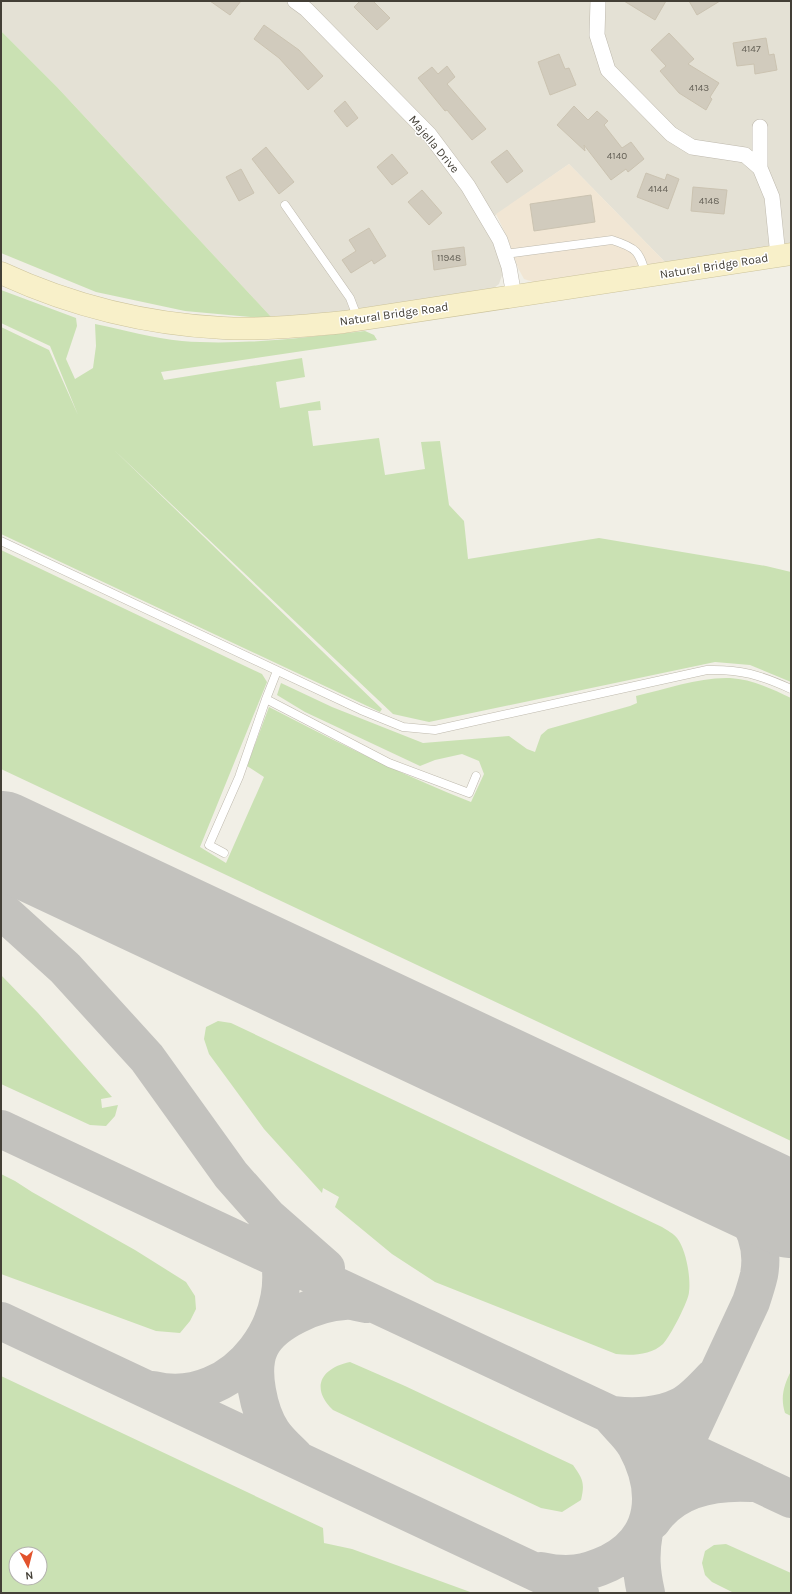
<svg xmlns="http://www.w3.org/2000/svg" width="792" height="1594" viewBox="0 0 792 1594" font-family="Karla,sans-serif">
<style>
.residential{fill:#e4e1d5}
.commercial{fill:#f1e6d4}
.green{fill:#cae1b3;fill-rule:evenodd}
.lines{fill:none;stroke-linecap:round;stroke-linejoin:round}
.taxiway{stroke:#c3c2be;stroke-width:38}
.runway{stroke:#c3c2be;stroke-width:96}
.building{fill:#d1cbbd;stroke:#cbc3b1}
.service-casing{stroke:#beb9ad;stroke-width:9}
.minor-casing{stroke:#beb9ad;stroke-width:16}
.secondary-casing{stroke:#ccc39b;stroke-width:23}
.service{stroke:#fff;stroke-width:8}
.minor{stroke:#fff;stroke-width:15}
.secondary{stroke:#f8f0c9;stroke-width:22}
.labels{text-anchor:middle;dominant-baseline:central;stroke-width:3;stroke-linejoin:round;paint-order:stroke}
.number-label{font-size:10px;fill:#666258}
.street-label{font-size:12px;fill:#433f36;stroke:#fff}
</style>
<rect width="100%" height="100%" fill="#f1efe6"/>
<path class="residential" d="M1 1H791V245L665 262 569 164 483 224 495 245 503 272 499 284 489 292 305 318 273 319 57 87 1 31Z"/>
<path class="commercial" d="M569 164 665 262 533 282 524 279 518 268 508 239 496 214Z"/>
<path class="green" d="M1 31 57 87 273 319 185 311 96 292 1 253Z
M1 290 76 318 77 326 66 359 75 379 93 368 96 346 95 324C124 330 153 338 182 341 241 346 306 337 365 331L374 335 377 340 161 372 164 380 302 358 305 377 276 382 280 408 320 401 321 410 308 411 313 446 379 438 385 475 425 469 421 442 440 441 449 505 464 521 468 559 599 538 766 566 791 572V682L750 665 715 662 429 722 393 714 112 448 382 709 380 712 1 534V327L49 350 78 415 50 346 1 323Z
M1 550 262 674 267 682 200 847 226 863 264 777 247 766 269 707C336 742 400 774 471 802L484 774 479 761 462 754 435 760 420 766 305 712 277 695 281 683 332 707 423 743 509 736 527 749 535 752 541 735 548 729 630 706 637 703 636 696C666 689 699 677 730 678 751 679 772 689 791 698V1141L1 769Z
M1 975 38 1013 112 1097 101 1099 102 1108 118 1105 115 1116 106 1126 90 1125 1 1084Z
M218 1021 231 1023 662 1227C667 1230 674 1234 677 1238 686 1249 691 1278 689 1292 689 1300 670 1337 663 1344 651 1355 632 1356 616 1354L435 1282 392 1254 335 1207 339 1197 323 1188 322 1193 264 1129 209 1054 204 1039 206 1027Z
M1 1174 15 1181 32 1192 135 1250 186 1282 195 1296 196 1309 190 1321 180 1333 156 1331 1 1274Z
M350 1362 405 1386 573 1465C583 1479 585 1483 581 1500L562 1512 541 1508 333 1410C310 1388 321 1368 350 1362Z
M791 1371V1416L785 1413C780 1397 784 1385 791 1371Z
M1 1376 323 1528 324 1543 352 1549 473 1593H1ZM16 1554H40V1578H16Z
M726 1544 791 1573V1593H734L712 1582 705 1575 702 1563 705 1551 714 1545Z"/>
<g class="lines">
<path class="taxiway" d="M1 910 65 968 147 1058 231 1175 268 1217 326 1268
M1 1129 791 1499
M1 1321 580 1593
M153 1390C236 1410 304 1314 274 1240
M614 1415C635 1418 661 1416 681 1406 693 1400 704 1387 714 1377
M295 1457C287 1449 278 1441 272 1432 259 1412 249 1370 260 1347 272 1321 318 1302 345 1301 352 1300 359 1303 366 1304
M652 1521C674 1488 715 1481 752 1483
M541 1571C568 1577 585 1574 609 1563 658 1539 660 1490 636 1446 630 1435 619 1426 611 1416
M646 1593C641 1571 640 1554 644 1532L751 1302C754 1293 757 1284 759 1275 768 1226 732 1193 698 1166"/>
<path class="runway" d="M1 839 791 1210"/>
</g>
<path class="building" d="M210 1H241L230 15Z
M360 1H373L390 18 377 30 354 7Z
M624 1H666L655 20Z
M689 1H720L697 15Z
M264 25 299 50 323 76 308 90 279 58 254 39Z
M669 33 694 59 688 64 719 83 710 97 712 99 706 110 679 93 660 71 666 66 651 50Z
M766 38 769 55 774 54 777 70 755 74 754 64 737 66 733 43Z
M559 54 565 69 569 68 576 85 550 95 538 62Z
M447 66 455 77 447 84 486 129 472 140 447 110 445 111 418 78 432 67 438 74Z
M345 101 358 118 347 127 334 111Z
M574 106 588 120 597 111 608 121 604 125 622 148 631 142 644 159 628 172 626 169 611 180 584 145 585 151 557 125Z
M266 147 294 182 279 194 252 159Z
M507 150 523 171 507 183 491 162Z
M392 154 408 173 392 185 377 167Z
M241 169 254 193 239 201 226 177Z
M646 173 665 180 667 174 679 179 668 209 637 197Z
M693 187 727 190 724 214 691 211Z
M422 190 442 213 429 225 408 202Z
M591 195 595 222 534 231 530 204Z
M369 228 386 256 374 264 372 260 351 273 342 260 356 251 349 240Z
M464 247 466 265 434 270 432 251Z"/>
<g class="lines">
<defs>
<path id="service" d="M285 205 350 298 358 319
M505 254 612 240C637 248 639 251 646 275
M1 541 361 710 403 727 435 730 707 670C741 669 760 675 791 689
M277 671 266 699 389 763 469 793 476 776
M224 853 209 845 239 777 266 699"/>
<path id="minor" d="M295 1 306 9 429 134 468 186 500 240 509 267 514 296
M598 1 597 35 608 70 671 134 692 147 745 155 760 168 772 197 778 256
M760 127V168"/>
<path id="secondary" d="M1 273C70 305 146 324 223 328 263 330 303 326 344 322L791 254"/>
</defs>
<use href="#service" class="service-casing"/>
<use href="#minor" class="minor-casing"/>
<use href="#secondary" class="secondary-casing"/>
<use href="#service" class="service"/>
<use href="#minor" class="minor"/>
<use href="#secondary" class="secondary"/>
</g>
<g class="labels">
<g class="number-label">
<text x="751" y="49">4147</text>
<text x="699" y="88">4143</text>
<text x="617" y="156">4140</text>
<text x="658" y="189">4144</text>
<text x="709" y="201">4148</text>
<text x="449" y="258">11948</text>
</g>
<g class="street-label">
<text transform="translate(434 144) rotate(50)">Majella Drive</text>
<text transform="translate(714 266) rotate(-9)">Natural Bridge Road</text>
<text transform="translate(394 314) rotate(-8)">Natural Bridge Road</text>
</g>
</g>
<rect width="792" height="1594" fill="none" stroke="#433f36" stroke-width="4"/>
<g transform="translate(28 1566) rotate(173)"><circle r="19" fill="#ffffff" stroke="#b4b2af"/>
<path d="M0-3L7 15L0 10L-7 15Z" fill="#e2532d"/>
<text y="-6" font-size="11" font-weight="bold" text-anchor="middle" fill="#433f36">N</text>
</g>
</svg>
